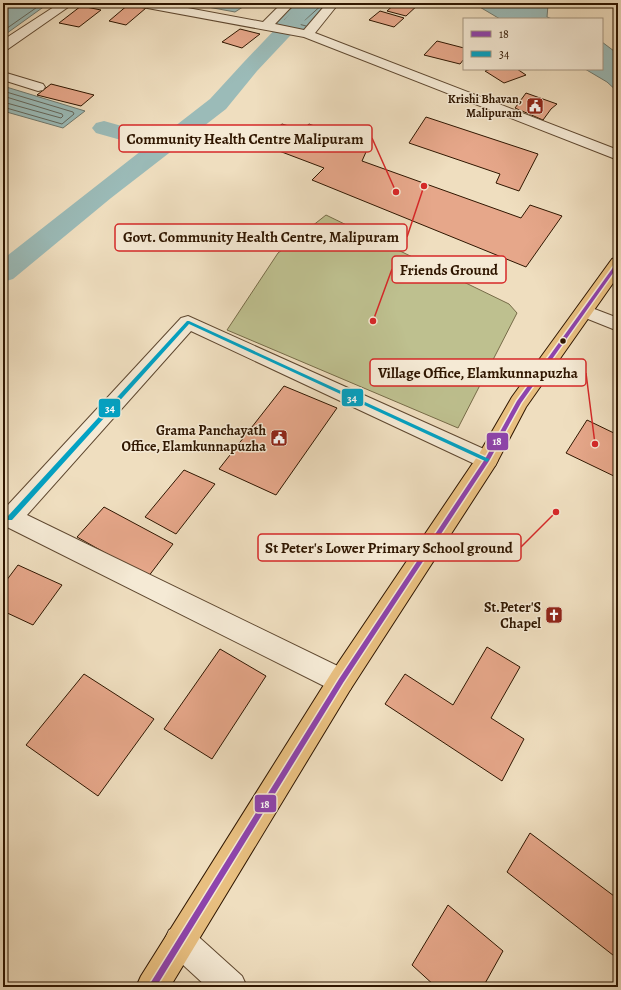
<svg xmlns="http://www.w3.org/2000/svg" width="621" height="990" viewBox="0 0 621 990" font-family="Alegreya,serif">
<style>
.green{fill:#bec08f;stroke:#766b48}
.water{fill:#9bbbb8;stroke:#70796e}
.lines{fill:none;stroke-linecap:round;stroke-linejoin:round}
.shore{stroke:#65685c;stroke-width:1}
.canal{fill:#9bbbb8;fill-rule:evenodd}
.building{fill:#e6a78a;stroke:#2f1600}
.minor-casing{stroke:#5f4830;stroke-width:2}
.primary-casing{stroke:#2f1600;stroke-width:2}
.minor{fill:#f5ead5;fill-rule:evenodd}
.primary{fill:#e8bf80;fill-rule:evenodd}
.bus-1-casing{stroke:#f5ead5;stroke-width:3}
.bus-2-casing{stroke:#f5ead5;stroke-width:3}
.bus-1{fill:#8e44ad;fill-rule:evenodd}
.bus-2{fill:#02a2c4;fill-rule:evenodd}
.bus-dot{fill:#2f1600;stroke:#f5ead5;stroke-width:1.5}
.labels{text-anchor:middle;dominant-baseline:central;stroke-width:3;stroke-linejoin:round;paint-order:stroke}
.far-poi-label{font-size:12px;font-weight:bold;fill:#2f1600;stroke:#f5ead5;text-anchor:end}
.poi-label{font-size:14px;font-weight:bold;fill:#2f1600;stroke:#f5ead5;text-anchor:end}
.leader{fill:none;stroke:#d62828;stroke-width:1.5}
.callout-dot{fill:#d62828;stroke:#f5ead5;stroke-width:1.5}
.callout{fill:#f5ead5;stroke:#d62828;stroke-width:1.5}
.callout-label{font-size:15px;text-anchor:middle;font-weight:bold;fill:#2f1600}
.line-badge{stroke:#f5ead5;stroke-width:1.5}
.badge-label{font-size:11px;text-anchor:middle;font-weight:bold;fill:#fff}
</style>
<rect width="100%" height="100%" fill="#efdebf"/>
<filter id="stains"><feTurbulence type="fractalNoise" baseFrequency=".005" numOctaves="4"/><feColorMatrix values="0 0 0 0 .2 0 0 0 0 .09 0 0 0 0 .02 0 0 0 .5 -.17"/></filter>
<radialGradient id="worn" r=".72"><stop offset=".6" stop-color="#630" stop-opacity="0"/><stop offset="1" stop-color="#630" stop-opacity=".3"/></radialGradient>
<path class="green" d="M326 215 509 304 517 313 458 428 227 330 278 253Z"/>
<path class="water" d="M3 3H49L3 36Z
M186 3H249L235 12Z
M298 3H337L307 31 272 23Z
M473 3H545L548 5 547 17 552 19H500Z
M602 42 618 54V92L607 82 585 69H602Z
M3 86 85 111 63 128 3 111Z"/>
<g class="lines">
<path class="shore" d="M300 3 299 7 284 20 306 26
M305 3 304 9 296 16 297 19 305 20 324 3
M3 31 43 3
M3 91 73 112 74 114 62 124 3 107
M3 96 62 114 63 116 61 118 3 102"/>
<path class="canal" d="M300 3H321L257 71 226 109 111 198 13 279 3 282V259L146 147 96 133 92 128 96 123 104 121 161 137 210 99 243 63Z"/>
</g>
<path class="building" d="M396 3H420L406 16 387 11Z
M129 4 146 8 126 25 109 21Z
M81 6 101 10 79 27 59 23Z
M380 11 404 18 394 27 369 20Z
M240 29 260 34 242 48 222 42Z
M437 41 464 48V59L460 64 424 55Z
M491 69H517L526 75 504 83 485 71Z
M51 84 94 95 81 106 37 95Z
M526 93 557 104 551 109 543 120 515 108Z
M426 117 538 154 519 191 496 183 500 174 409 143Z
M282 124 302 130 309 124 331 132 326 136 366 152 362 161 521 218 530 205 562 216 526 267 312 180 324 168 258 143Z
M284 386 337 408 276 495 219 469Z
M587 420 618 435V478L566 453Z
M184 470 215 484 176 534 145 517Z
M104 507 173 544 148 577 77 537Z
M18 565 62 585 33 625 3 611V585Z
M487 647 520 667 491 718 524 739 502 781 385 704 405 674 453 705Z
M220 649 266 676 212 759 164 729Z
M84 674 154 719 98 796 26 745Z
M530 833 618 899V959L507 872Z
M448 905 503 951 483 987H436L412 965Z"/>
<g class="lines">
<defs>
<path id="minor" d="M60 3H74L8 49 3 50V40Z
M136 3H161L263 22 282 3H295L275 24 304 30 327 3H339L315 33 618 150V160L304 37 142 7 138 6Z
M3 72 43 84 45 87 43 90 38 91 3 80Z
M584 305 618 318V331L578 315 575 311 578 307Z
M188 316 495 454 498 460 495 466 487 468 479 466 191 331 27 515 350 672 354 681 350 690 341 693 332 690 3 525V505L7 506 181 318Z
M180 925 191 930 242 976 247 987H207L169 952 164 941 169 930Z"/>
<path id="primary" d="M618 257V276L526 407 495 466 350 690 170 987H136L141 976 332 672 479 454 512 397 612 259Z"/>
</defs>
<use href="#minor" class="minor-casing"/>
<use href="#primary" class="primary-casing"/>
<use href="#minor" class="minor"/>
<use href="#primary" class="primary"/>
<defs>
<path id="bus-1" d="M617 262H618V266L521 403 489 461 343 683 156 987H148L339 679 485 459 517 401Z"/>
<path id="bus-2" d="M187 321H189L489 459V460L487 462 485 461 189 324 12 520H8L7 518 8 516Z"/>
</defs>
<use href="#bus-1" class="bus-1-casing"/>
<use href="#bus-2" class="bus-2-casing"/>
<use href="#bus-1" class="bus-1"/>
<use href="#bus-2" class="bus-2"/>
</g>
<defs>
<symbol id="civic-square" viewBox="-11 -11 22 22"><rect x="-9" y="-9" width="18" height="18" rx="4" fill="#8f2418" stroke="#f5ead5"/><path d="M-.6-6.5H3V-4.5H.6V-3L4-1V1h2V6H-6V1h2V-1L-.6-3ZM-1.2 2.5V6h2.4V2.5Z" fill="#fff"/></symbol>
<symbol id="church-square" viewBox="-11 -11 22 22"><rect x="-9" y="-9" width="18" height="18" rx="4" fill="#8f2418" stroke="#f5ead5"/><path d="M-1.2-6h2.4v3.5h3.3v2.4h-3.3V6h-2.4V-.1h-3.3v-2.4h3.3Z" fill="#fff"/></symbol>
</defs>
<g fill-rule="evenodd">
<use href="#civic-square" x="525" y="96" width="20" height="20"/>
<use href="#civic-square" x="269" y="428" width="20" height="20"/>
<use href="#church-square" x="544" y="605" width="20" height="20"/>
</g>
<circle class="bus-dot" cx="563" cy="341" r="3.5"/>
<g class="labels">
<g class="far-poi-label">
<text x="522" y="99">Krishi Bhavan,<tspan x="522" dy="14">Malipuram</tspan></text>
</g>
<g class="poi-label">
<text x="266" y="430">Grama Panchayath<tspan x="266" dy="16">Office, Elamkunnapuzha</tspan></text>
<text x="541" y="607">St.Peter'S<tspan x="541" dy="16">Chapel</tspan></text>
</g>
</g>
<path class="leader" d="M396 192L372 138M424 186L407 237M373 321L392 269M595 444L586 373M556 512L521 547"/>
<g class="callout-dot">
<circle cx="396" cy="192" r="4"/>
<circle cx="424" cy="186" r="4"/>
<circle cx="373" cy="321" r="4"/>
<circle cx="595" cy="444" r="4"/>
<circle cx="556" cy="512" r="4"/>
</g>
<g class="callout">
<rect x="119" y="125" width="253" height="27" rx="4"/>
<rect x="115" y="224" width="292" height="27" rx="4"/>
<rect x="392" y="256" width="114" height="27" rx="4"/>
<rect x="370" y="359" width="216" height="27" rx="4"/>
<rect x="258" y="534" width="263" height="27" rx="4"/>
</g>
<g class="callout-label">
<text x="245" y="144">Community Health Centre Malipuram</text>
<text x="261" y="242">Govt. Community Health Centre, Malipuram</text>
<text x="449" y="275">Friends Ground</text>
<text x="478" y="378">Village Office, Elamkunnapuzha</text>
<text x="389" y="553">St Peter's Lower Primary School ground</text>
</g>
<g class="line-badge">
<rect x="341" y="388" width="23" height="19" rx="4" fill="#02a2c4"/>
<rect x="98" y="398" width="23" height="20" rx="4" fill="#02a2c4"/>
<rect x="486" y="432" width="23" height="19" rx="4" fill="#8e44ad"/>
<rect x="254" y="794" width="23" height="19" rx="4" fill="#8e44ad"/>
</g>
<g class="badge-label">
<text x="352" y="402">34</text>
<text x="110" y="412">34</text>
<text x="497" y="445">18</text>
<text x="265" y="808">18</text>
</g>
<rect width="621" height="990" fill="none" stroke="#efdebf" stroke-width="16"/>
<rect x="4" y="4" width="613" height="982" fill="none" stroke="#2f1600" stroke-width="2"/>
<rect x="8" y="8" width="605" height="974" fill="none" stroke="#2f1600"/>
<rect x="463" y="18" width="140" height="52" fill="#f5ead5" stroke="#a69580"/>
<rect x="471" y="31" width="20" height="6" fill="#8e44ad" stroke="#a69580"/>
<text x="499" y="38" font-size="12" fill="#2f1600">18</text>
<rect x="471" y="51" width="20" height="6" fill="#02a2c4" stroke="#a69580"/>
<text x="499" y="58" font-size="12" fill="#2f1600">34</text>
<rect width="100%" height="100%" filter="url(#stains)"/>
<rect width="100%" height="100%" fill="url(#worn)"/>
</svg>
